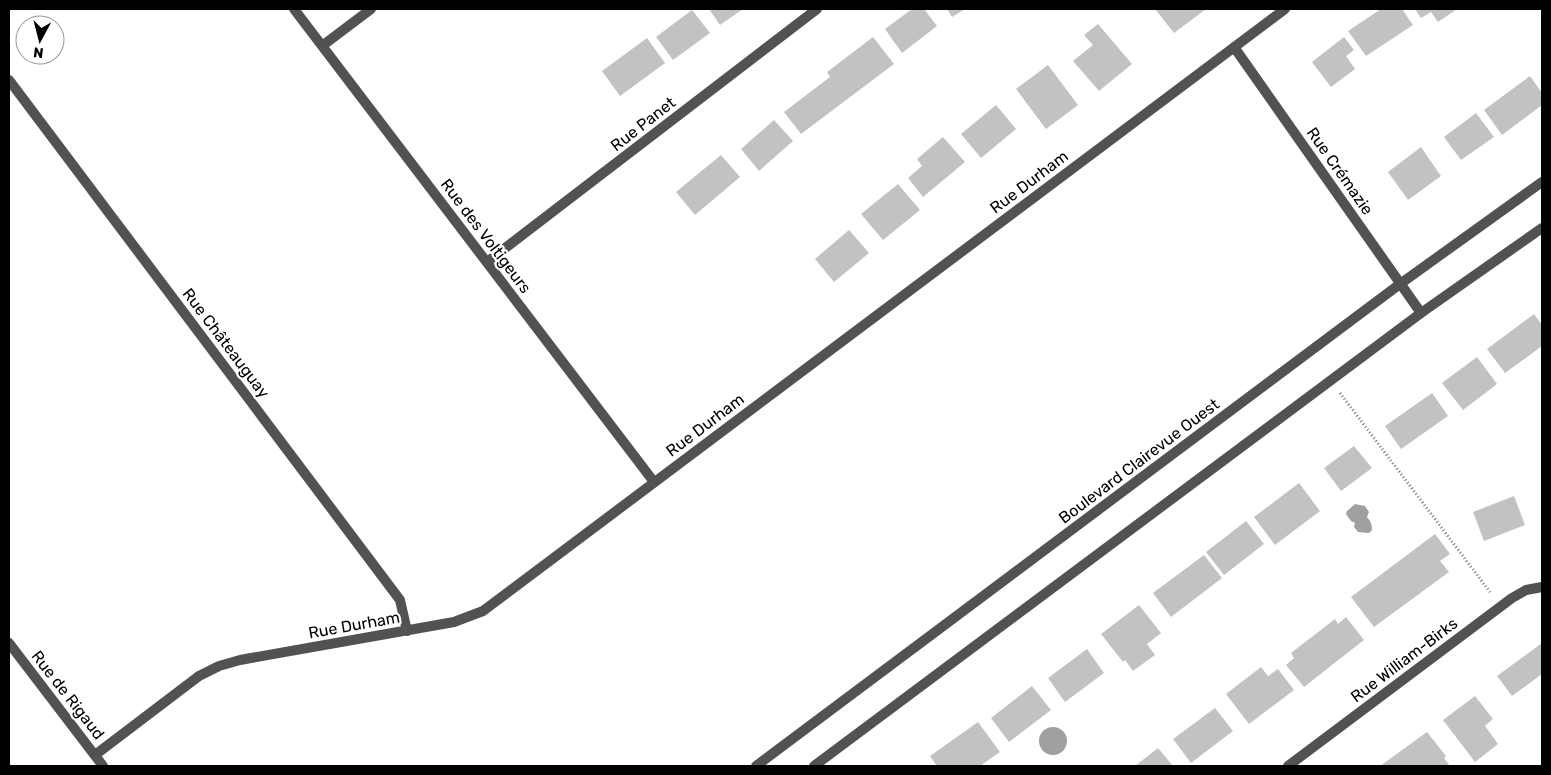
<svg xmlns="http://www.w3.org/2000/svg" width="1551" height="775" viewBox="0 0 1551 775" font-family="Rubik,sans-serif">
<style>
.water{fill:#a0a0a0}
.building{fill:#c2c2c2}
.lines{fill:none;stroke-linecap:round;stroke-linejoin:round}
.path{stroke:#747474;stroke-width:3;stroke-dasharray:1 2.5;stroke-linecap:butt}
.minor{stroke:#525252;stroke-width:10}
.tertiary{stroke:#525252;stroke-width:10}
.labels{text-anchor:middle;dominant-baseline:central;stroke-width:4.5;stroke-linejoin:round;paint-order:stroke}
.street-label{font-size:16px;fill:#000;stroke:#fff}
</style>
<rect width="100%" height="100%" fill="#fff"/>
<path class="water" d="M1355 504 1365 506 1369 512 1367 517C1371 522 1372 524 1372 530L1369 533 1358 532 1354 527 1355 523 1351 521 1346 514 1347 511Z
M1039 741a14 14 0 1 1 28 0a14 14 0 1 1-28 0Z"/>
<path class="building" d="M709 9H743L720 25Z
M912 9H924L937 26 902 53 885 29Z
M947 9H965L952 17Z
M1155 9H1206L1174 33Z
M1381 9H1402L1413 25 1366 56 1348 31Z
M1415 9H1457L1438 22 1431 12 1421 18Z
M692 10 710 33 673 60 656 37Z
M1098 24 1132 64 1099 91 1073 61 1093 45 1084 35Z
M873 37 894 64 801 134 784 112 830 77 827 72Z
M1344 37 1354 50 1346 56 1355 69 1331 87 1312 62Z
M647 38 665 63 620 96 602 71Z
M1048 65 1078 105 1046 129 1016 89Z
M1530 76 1542 93V105L1502 135 1484 110Z
M996 105 1016 129 981 158 961 134Z
M1476 113 1494 137 1461 160 1444 137Z
M774 120 793 141 759 171 741 149Z
M943 137 965 162 923 197 908 178 922 166 917 159Z
M1421 147 1441 176 1408 200 1388 172Z
M721 155 740 177 695 215 676 192Z
M898 184 920 210 883 240 861 214Z
M849 230 869 253 834 282 815 259Z
M1534 314 1542 325V346L1505 373 1487 349Z
M1477 357 1497 384 1463 410 1442 383Z
M1432 393 1448 416 1401 449 1385 426Z
M1354 446 1372 468 1341 491 1324 468Z
M1299 483 1320 511 1275 545 1254 517Z
M1514 496 1525 525 1484 541 1473 512Z
M1246 521 1264 544 1224 575 1206 552Z
M1435 534 1450 554 1440 561 1449 572 1374 627 1351 597Z
M1204 555 1222 578 1171 617 1153 593Z
M1139 605 1161 633 1147 644 1155 655 1133 671 1125 660 1123 662 1101 634Z
M1346 617 1364 640 1304 687 1286 665 1294 658 1291 653 1335 619 1338 624Z
M1542 643V674L1512 696 1497 676Z
M1087 649 1104 673 1065 702 1048 678Z
M1261 667 1268 676 1278 669 1294 690 1249 724 1226 694Z
M1032 686 1051 710 1009 742 991 718Z
M1475 696 1493 719 1485 726 1498 744 1475 762 1443 720Z
M1215 708 1233 731 1191 763 1173 739Z
M978 722 1000 752 980 766H937L930 756Z
M1427 732 1446 756 1444 758 1450 766H1380Z
M1158 748 1173 766H1135Z"/>
<g class="lines">
<path class="path" d="M1340 393 1490 592"/>
<path class="minor" d="M294 9 654 482
M322 46 371 9
M1234 47 1421 313
M9 80 400 600 407 631
M487 262 817 9
M9 643 103 766
M95 755 199 676 219 666 240 660 454 622 483 611 1285 9
M1288 766 1512 598 1526 590 1542 587"/>
<path class="tertiary" d="M756 766 1400 284 1542 182
M814 766 1421 313 1542 228"/>
</g>
<g class="labels">
<g class="street-label">
<text transform="translate(643 124) rotate(-38)">Rue Panet</text>
<text transform="translate(1340 171) rotate(55)">Rue Crémazie</text>
<text transform="translate(1029 182) rotate(-37)">Rue Durham</text>
<text transform="translate(486 236) rotate(53)">Rue des Voltigeurs</text>
<text transform="translate(226 343) rotate(53)">Rue Châteauguay</text>
<text transform="translate(705 425) rotate(-37)">Rue Durham</text>
<text transform="translate(1139 461) rotate(-37)">Boulevard Clairevue Ouest</text>
<text transform="translate(354 625) rotate(-10)">Rue Durham</text>
<text transform="translate(1404 660) rotate(-37)">Rue William-Birks</text>
<text transform="translate(68 695) rotate(52)">Rue de Rigaud</text>
</g>
</g>
<rect width="1551" height="775" fill="none" stroke="#000000" stroke-width="20"/>
<g transform="translate(40 40) rotate(187)"><circle r="24" fill="#ffffff" stroke="#999999"/>
<path d="M0-4L9 19L0 12L-9 19Z" fill="#000000"/>
<text y="-8" font-size="14" font-weight="bold" text-anchor="middle" fill="#000000">N</text>
</g>
</svg>
